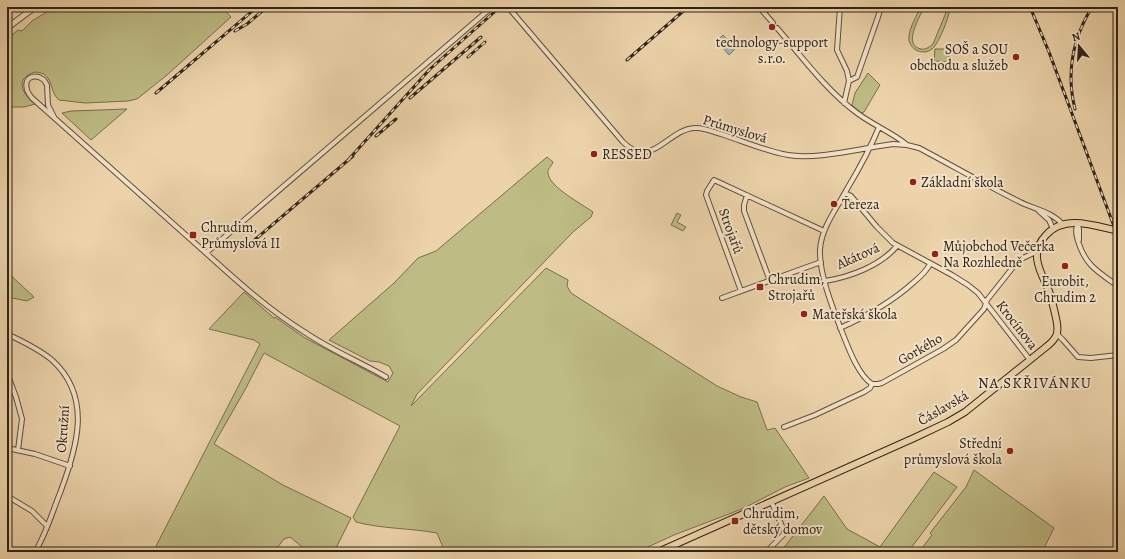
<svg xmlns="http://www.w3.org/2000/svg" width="1125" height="559" viewBox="0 0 1125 559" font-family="Alegreya,serif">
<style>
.green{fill:#bebb84;stroke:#766f4e}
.water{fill:#9fb4b5;stroke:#727a76}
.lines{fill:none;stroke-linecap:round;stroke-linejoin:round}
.minor-casing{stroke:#5e4f3c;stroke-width:6}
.tertiary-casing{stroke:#5e4f3c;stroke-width:7}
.primary-casing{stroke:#2f2317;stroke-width:8}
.minor{stroke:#f3e2c8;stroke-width:4}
.tertiary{stroke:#f3e2c8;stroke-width:5}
.primary{stroke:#ecd3aa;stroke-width:6}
.rail-casing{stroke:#2f2317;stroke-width:3}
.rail{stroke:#f3e2c8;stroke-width:1.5;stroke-dasharray:4.5;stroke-linecap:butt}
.poi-dot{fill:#8f2418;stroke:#f3e2c8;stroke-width:1.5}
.labels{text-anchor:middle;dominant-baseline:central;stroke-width:4;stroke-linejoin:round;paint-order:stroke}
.poi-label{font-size:14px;fill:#2f2317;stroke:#f3e2c8;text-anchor:start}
.street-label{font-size:14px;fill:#2f2317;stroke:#f3e2c8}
.neighbourhood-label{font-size:15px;letter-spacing:1px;fill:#2f2317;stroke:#f3e2c8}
</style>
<rect width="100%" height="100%" fill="#ecd3aa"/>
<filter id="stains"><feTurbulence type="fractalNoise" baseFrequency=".005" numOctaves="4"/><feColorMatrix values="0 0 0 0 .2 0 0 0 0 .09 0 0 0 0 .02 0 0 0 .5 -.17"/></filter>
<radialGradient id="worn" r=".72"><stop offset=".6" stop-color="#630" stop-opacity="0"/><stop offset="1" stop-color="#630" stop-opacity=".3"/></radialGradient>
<path class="green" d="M55 7H222L231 17 167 75 137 99 128 101 85 103 59 100C48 91 55 73 35 72 14 78 22 94 35 104L24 107H7V39L18 30 22 31 32 21Z
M920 7H924C920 17 902 45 921 49 926 50 929 47 933 44L945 15 947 7H950C950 15 939 44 932 49 922 57 907 48 909 36 910 26 917 16 920 7Z
M935 49H949V62L934 61Z
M868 73 880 85 864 112 861 113 852 105 855 93Z
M127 109 91 140 62 113 71 111Z
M547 157 553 162C552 166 547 169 548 173 549 187 582 204 593 212L591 217 573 232 417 394 411 406 546 268 568 280 567 286 571 293 717 386 741 397 757 402 767 430 775 428 809 478 785 487 742 509 674 535 637 552H445L437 533C410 528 382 529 356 522L353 517 400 426 264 353 246 388 214 444 283 485 351 518 334 552H308L290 537 284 539 274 552H153L260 344 254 340 209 329 244 292 274 318 275 317 305 338 388 382 393 373 389 366 379 362 370 361 329 340 394 283 418 258 436 251Z
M677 213 681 215 677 222 686 227 683 231 671 225Z
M7 272 34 297 27 301 7 297Z
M974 470 1054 528 1042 552H919L932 535 930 533 966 487Z
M934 472 957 487 908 552H784L782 550 824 496 847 529 880 547Z"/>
<path class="water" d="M723 35 735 49 729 55 717 41Z"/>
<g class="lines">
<defs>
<path id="minor" d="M508 7 623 142C652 171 667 129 695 128 704 127 713 132 721 134 743 141 765 151 788 155 817 160 862 148 893 144L907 145 919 148C953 166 986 185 1020 202 1034 209 1053 212 1063 225
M759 7 773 23
M840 7 837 50 847 71 849 81 844 103
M777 28C802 57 826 90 857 113 873 125 891 132 906 144
M849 81 857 77 878 17 881 7
M54 117 48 105 47 85 44 80 39 77C23 74 24 89 32 98L206 253 492 7
M845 193 851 196 877 227 893 243 952 275 968 285 978 293 1030 360
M747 195 744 205V211L770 281
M1039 211 1049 220 1053 229
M1078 223C1075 230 1076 234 1078 241 1085 265 1098 272 1118 286
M1078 223 1079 230V240
M206 253C238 282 269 310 306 333 331 350 360 362 386 377
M825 281C850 277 880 266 897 246
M741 291 706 195 707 191 714 180 824 231
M722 298 821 262
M840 328C867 316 892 302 914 282 920 277 926 272 930 264
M7 334C22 341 39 349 52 360 93 397 77 448 60 493 52 513 46 534 35 552
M1057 334 1063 340 1078 357 1091 358 1118 355
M7 373 16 397 22 419 18 450
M872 384C858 375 848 347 842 332 833 309 819 274 820 250 821 228 837 208 847 189 859 169 870 149 879 127
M872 384H878L882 383 943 349 956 340 984 309 987 300 1014 266 1023 258 1038 251
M784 427 815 415 864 392 870 388 872 384
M7 448 35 454 70 466
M7 496 32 511 47 526
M766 552 785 533 771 501"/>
<path id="tertiary" d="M7 28 35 7"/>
<path id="primary" d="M658 552 914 438 948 422 965 412 1046 347C1050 344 1054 340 1056 336 1059 330 1057 323 1056 318 1054 309 1052 300 1049 291 1041 272 1028 254 1046 235 1065 214 1095 226 1118 231"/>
</defs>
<use href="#minor" class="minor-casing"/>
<use href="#tertiary" class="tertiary-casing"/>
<use href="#primary" class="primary-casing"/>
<use href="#minor" class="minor"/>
<use href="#tertiary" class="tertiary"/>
<use href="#primary" class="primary"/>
<defs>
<path id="rail" d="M1030 7 1049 52 1118 237
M235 31 247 24 267 7
M468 57 485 42
M627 60 688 7
M156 93 257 7
M410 98 481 37
M1075 109C1066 73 1073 38 1092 7
M376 136 396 119
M349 159 430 69 500 7
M251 243 353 156"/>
</defs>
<use href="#rail" class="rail-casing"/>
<use href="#rail" class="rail"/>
</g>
<g class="poi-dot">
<circle cx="772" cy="27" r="4"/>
<circle cx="1016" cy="57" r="4"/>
<circle cx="594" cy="154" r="4"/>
<circle cx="913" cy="182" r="4"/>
<circle cx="834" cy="204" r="4"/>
<rect x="189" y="231" width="8" height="8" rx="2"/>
<circle cx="935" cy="254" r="4"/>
<circle cx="1065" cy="266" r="4"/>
<rect x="756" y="283" width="8" height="8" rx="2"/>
<circle cx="804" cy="314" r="4"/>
<circle cx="1010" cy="451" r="4"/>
<rect x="731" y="517" width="8" height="8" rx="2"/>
</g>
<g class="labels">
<g class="poi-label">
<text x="772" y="42" text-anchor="middle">technology-support<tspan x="772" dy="16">s.r.o.</tspan></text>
<text x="1008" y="49" text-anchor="end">SOŠ a SOU<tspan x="1008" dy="16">obchodu a služeb</tspan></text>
<text x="602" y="154">RESSED</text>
<text x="921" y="182">Základní škola</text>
<text x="842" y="204">Tereza</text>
<text x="201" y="227">Chrudim,<tspan x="201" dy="16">Průmyslová II</tspan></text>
<text x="943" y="246">Můjobchod Večerka<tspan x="943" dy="16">Na Rozhledně</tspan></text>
<text x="768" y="279">Chrudim,<tspan x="768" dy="16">Strojařů</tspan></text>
<text x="1065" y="281" text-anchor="middle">Eurobit,<tspan x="1065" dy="16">Chrudim 2</tspan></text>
<text x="812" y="314">Mateřská škola</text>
<text x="1002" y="443" text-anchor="end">Střední<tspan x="1002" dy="16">průmyslová škola</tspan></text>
<text x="743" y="513">Chrudim,<tspan x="743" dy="16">dětský domov</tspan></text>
</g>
<g class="street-label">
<text transform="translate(735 129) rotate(17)">Průmyslová</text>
<text transform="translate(731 231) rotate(70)">Strojařů</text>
<text transform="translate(858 256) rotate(-24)">Akátová</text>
<text transform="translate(1017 325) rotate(52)">Krocínova</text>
<text transform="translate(920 349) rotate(-30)">Gorkého</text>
<text transform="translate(943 408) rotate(-30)">Čáslavská</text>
<text transform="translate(63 429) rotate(-86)">Okružní</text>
</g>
<g class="neighbourhood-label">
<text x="1035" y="383">NA SKŘIVÁNKU</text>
</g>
</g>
<rect width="1125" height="559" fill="none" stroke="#ecd3aa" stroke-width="24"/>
<rect x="8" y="8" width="1109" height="543" fill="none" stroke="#2f2317" stroke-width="2"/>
<rect x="12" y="12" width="1101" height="535" fill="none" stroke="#2f2317"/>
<g transform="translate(1079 46) rotate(342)" stroke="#f3e2c8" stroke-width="3" paint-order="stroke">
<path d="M0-3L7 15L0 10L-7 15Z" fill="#2f2317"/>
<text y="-6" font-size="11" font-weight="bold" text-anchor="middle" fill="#2f2317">N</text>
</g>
<rect width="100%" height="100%" filter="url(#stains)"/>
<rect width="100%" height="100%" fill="url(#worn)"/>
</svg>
